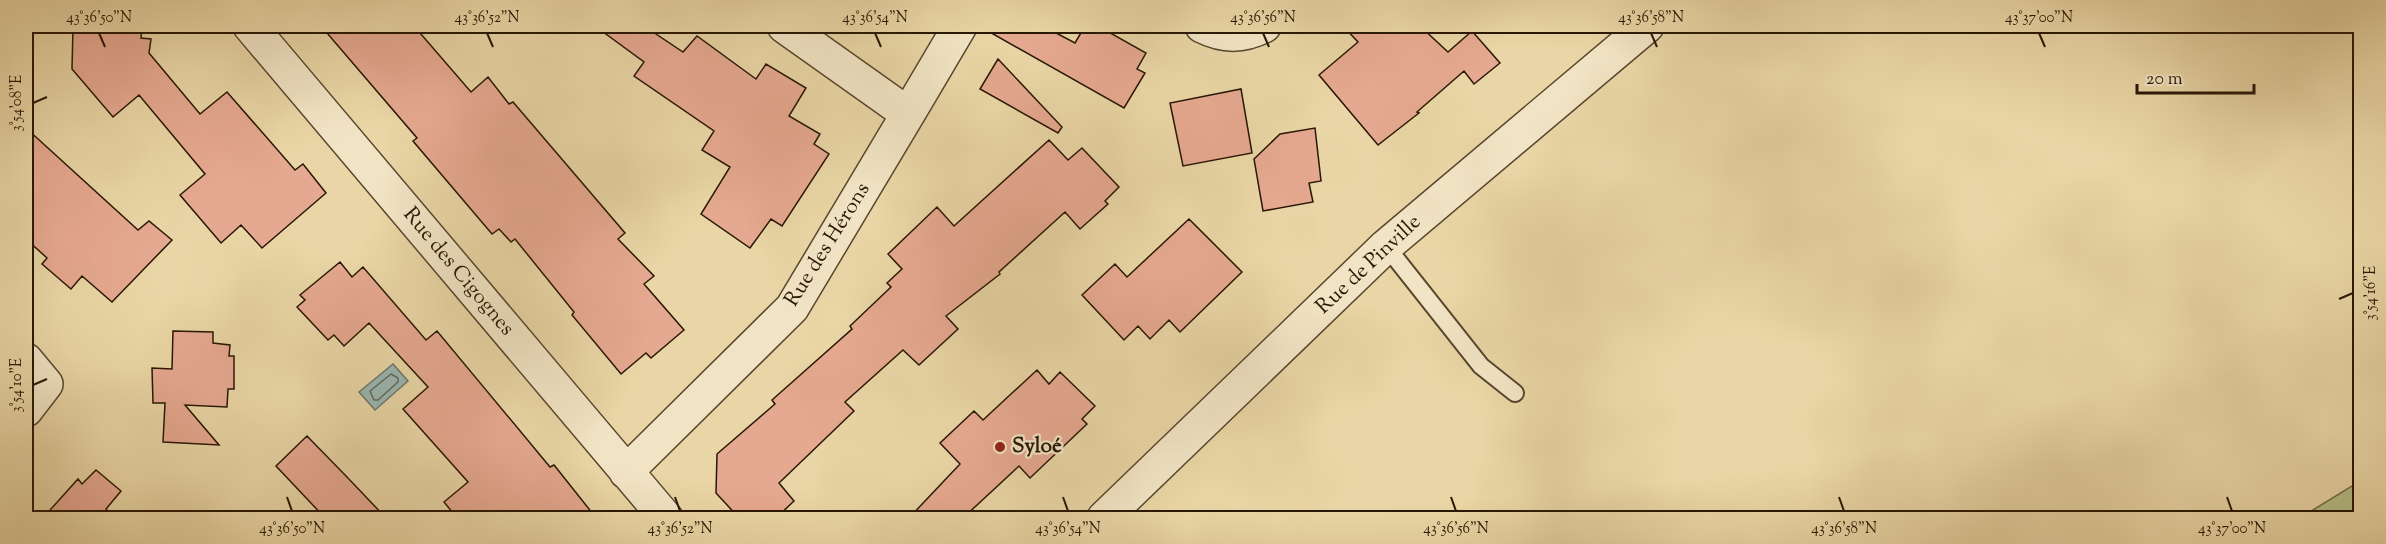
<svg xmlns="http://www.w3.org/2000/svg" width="2386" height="544" viewBox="0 0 2386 544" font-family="'Sorts Mill Goudy',serif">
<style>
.green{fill:#b5bd87;stroke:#6e6a46;stroke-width:1.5}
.water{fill:#9ab6b0;stroke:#6c766c;stroke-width:1.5}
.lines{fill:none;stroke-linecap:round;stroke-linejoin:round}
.shore{stroke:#61665a;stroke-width:1.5}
.building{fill:#e5a890;stroke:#281705;stroke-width:1.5}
.service-casing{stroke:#58462d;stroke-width:20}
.minor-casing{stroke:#58462d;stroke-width:36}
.service{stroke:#f1e4c4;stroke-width:16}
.minor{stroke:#f1e4c4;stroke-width:33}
.ticks{fill:none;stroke:#281705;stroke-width:2}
.poi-dot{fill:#8f2418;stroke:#f1e4c4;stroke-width:2}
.labels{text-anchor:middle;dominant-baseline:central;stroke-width:4.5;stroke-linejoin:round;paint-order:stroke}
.street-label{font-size:21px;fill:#281705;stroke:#f1e4c4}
.poi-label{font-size:21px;font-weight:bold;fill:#281705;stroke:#f1e4c4;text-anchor:start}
.neatline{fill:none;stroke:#281705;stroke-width:2}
.ticks-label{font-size:15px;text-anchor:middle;fill:#281705}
</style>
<rect width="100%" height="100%" fill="#e9d5a5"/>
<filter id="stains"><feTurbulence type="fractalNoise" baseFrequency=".00333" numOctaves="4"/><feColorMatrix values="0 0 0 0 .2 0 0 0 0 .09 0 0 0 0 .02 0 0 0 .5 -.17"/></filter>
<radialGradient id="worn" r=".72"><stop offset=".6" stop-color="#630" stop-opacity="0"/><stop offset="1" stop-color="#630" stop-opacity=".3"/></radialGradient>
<path class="green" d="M2360 481V518H2300Z"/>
<path class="water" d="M393 364 408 381 375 410 359 392Z"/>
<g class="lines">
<path class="shore" d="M391 374 398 378V382L378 400H374L370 391Z"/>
</g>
<path class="building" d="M73 26H142L141 38 151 39 149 53 200 114 227 92 295 170 303 164 326 193 262 248 241 225 221 243 180 195 205 174 139 95 113 117 72 69Z
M321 26H414L471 92 488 77 509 104 513 102 625 233 618 239 654 276 644 284 684 330 651 358 646 353 621 374 572 315 574 312 515 239 511 242 499 229 492 234 413 141 417 138Z
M595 26H644L683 52 697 36 756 79 766 64 806 88 789 116 820 134 814 144 829 154 782 226 771 219 750 248 701 214 730 167 702 150 714 131 634 76 644 62Z
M979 26H1043L1075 43 1085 26H1098L1146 53 1137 69 1145 73 1124 108Z
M1343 26H1420L1448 52 1472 31 1500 63 1474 84 1464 71 1417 112 1419 113 1378 145 1319 75 1358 42Z
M998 59 1062 127 1058 133 980 89Z
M1241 89 1252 153 1183 166 1170 103Z
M26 128 138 230 149 221 172 240 112 302 82 276 71 289 42 264 47 258 26 239Z
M1315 128 1321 181 1309 183 1313 202 1263 211 1254 159 1280 134Z
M1049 140 1068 160 1082 148 1119 187 1105 201 1108 204 1080 229 1065 212 999 272 1000 274 946 316 958 329 919 365 903 350 845 402 854 411 779 483 794 501 775 519H740L716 493 717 454 775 404 772 400 852 329 850 326 891 287 887 283 902 269 888 254 937 207 954 226Z
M1189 219 1242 272 1180 332 1169 320 1150 339 1138 326 1124 340 1082 295 1115 264 1127 277Z
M340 262 352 277 363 267 426 340 437 331 550 467 554 465 597 519H458L444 502 468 482 403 409 428 387 369 323 344 346 334 335 328 340 297 307 305 300 300 295Z
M173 331 213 332V343L230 345 229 356H234V389H228L227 407 185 405 219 445 163 442 165 403H153L152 368 172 369Z
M1037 370 1049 384 1060 372 1095 406 1082 419 1087 424 1030 478 1019 466 962 519H908L960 464 940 443 974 411 983 420Z
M307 436 346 476 387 519H326L276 466Z
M96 470 121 491 106 509 115 519H42L78 479 82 484Z"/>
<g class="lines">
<defs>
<path id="service" d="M1386 246 1481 366 1515 393"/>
<path id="minor" d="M250 26 666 518
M1202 26C1224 37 1242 37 1264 26
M908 114 960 26
M26 360 46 384 26 410
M626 472 792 308 908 114 784 26
M1104 518 1386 246 1647 26"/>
</defs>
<use href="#service" class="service-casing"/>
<use href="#minor" class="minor-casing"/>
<use href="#service" class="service"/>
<use href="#minor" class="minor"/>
</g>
<path class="ticks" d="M99 33 105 47M487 33 493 47M875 33 881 47M1263 33 1269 47M1651 33 1657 47M2039 33 2045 47M33 103 47 97M2339 299 2353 293M33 385 47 379M287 497 292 511M675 497 680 511M1063 497 1068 511M1451 497 1456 511M1839 497 1844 511M2227 497 2232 511"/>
<circle class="poi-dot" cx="1000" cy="447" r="6"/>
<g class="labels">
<g class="street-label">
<text transform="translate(828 245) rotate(-58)">Rue des Hérons</text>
<text transform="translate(1369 265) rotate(-43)">Rue de Pinville</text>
<text transform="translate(458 272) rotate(50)">Rue des Cigognes</text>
</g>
<g class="poi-label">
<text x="1012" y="447">Syloé</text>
</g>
</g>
<rect width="2386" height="544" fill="none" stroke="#e9d5a5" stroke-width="66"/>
<path d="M2137 84v9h117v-9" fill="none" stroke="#281705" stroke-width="3"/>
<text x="2146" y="84" font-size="18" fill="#281705" stroke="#f1e4c4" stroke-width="4.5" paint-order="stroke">20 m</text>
<rect x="33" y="33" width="2320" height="478" class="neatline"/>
<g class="ticks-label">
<text x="99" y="22">43°36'50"N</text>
<text x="487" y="22">43°36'52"N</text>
<text x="875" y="22">43°36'54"N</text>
<text x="1263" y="22">43°36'56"N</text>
<text x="1651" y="22">43°36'58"N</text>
<text x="2039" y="22">43°37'00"N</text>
<text transform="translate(16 103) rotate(-90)" y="5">3°54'08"E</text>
<text transform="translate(2370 293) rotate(-90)" y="5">3°54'16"E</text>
<text transform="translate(16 385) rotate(-90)" y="5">3°54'10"E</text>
<text x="292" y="533">43°36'50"N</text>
<text x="680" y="533">43°36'52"N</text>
<text x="1068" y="533">43°36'54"N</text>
<text x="1456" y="533">43°36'56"N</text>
<text x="1844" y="533">43°36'58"N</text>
<text x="2232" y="533">43°37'00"N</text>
</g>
<rect width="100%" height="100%" filter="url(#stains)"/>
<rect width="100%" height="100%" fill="url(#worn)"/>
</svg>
